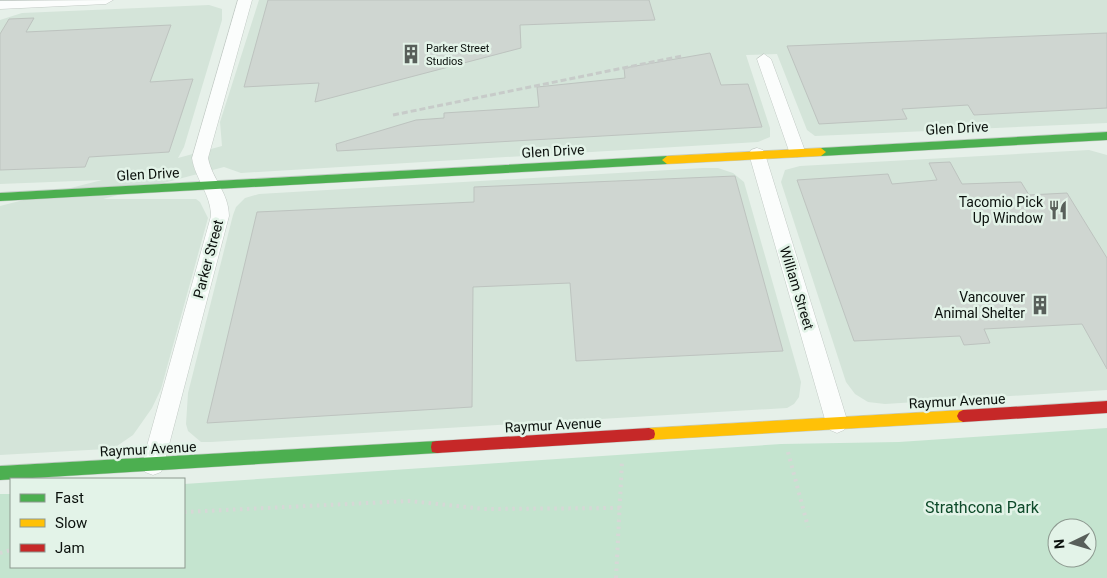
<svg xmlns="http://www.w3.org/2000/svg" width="1107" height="578" viewBox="0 0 1107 578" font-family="Roboto,sans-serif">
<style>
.built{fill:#d4e4d9}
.green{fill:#c4e4cf;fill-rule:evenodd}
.building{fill:#cfd6d1;stroke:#bdc3bf}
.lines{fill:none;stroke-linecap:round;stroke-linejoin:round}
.street-casing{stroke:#c2cac5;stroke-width:1}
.fast-casing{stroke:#c2cac5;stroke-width:1}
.slow-casing{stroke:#c2cac5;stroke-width:1}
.jam-casing{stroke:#c2cac5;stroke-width:1}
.path{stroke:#d6d8d6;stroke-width:4;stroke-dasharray:2.5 4.5;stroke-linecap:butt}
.street{fill:#fbfdfc;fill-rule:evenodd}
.fast{fill:#4caf50;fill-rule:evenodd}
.slow{fill:#ffc107;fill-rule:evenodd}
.jam{fill:#c62828;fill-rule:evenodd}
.rail{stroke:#c7cbc9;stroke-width:3;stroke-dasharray:6 3;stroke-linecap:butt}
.labels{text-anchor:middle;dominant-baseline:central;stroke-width:5;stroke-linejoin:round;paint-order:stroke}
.far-poi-label{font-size:11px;fill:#0b110d;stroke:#e3f3e8;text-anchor:start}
.street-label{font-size:14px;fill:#0b110d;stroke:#e3f3e8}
.poi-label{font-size:14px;fill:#0b110d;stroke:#e3f3e8;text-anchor:end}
.near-park-label{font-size:16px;fill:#0e4a2a;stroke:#e3f3e8}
</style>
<rect width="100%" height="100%" fill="#e6f0e9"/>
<path class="built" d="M259 0H1107V123L815 136 807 130 777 54 746 55 770 128V137L758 142 241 173 224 167 103 199H196L200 202 208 218 161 389 152 408 138 428 133 435 117 446 106 449 0 455V206L102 180 0 184V20L22 13 209 5 222 9V20L184 147 178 158 222 146 220 122Z
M1089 150 1107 155V390L885 404 868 402 855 394 846 382 781 182 785 170 800 166Z
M703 168H718L733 173 744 182 801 382 799 397 794 404 787 408 211 442H201L188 431 186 424 188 393 233 215 236 207 245 198 259 194Z"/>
<path class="green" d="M1107 428V578H0V494H11V567H184V484L781 444 899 442ZM1057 528H1087V558H1057Z"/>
<path class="building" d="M268 0H649L655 20 520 25 521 48 315 102 319 83 244 87Z
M34 18 26 32 171 25 150 82 193 79 169 152 89 157 85 167 0 170V34L9 19Z
M1107 33V108L974 115 968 105 902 109 907 119 819 124 787 46Z
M710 53 721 85 748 84 762 127 337 151 336 144 416 120 444 118V113L539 107 537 87 625 78 624 68Z
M950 162 962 184 1021 182 1029 195 1067 193 1107 258V369L1082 324 984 329 990 343 964 345 960 336 854 341 797 180 888 174 892 184 937 180 929 163Z
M735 176 783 351 576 361 570 283 473 287 472 407 207 423 257 212 474 202V187Z"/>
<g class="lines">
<defs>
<path id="street" d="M113 0 106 4 0 9V1Z
M238 0H252L208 158C212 179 229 193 229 216L164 464 161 472 153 475 145 472 142 464 211 216C211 194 195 179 192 158Z
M764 54 771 59 805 151 803 155 797 157 791 155 789 151 757 59Z
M757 148 763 150 765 154 848 423 844 430 837 433 830 430 826 423 749 154 751 150Z"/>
<path id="fast" d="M1107 132V140L821 156 816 152 821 148Z
M667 156 672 160 667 164 0 201V193Z
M437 441 442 442 443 447 442 452 437 453 0 480V466Z"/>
<path id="slow" d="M821 148 826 152 821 156 667 164 662 160 667 156Z
M963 410 967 412 969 416 967 420 963 422 649 440 644 438 643 434 644 430 649 428Z"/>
<path id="jam" d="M1107 401V413L963 422 959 420 957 416 959 412 963 410Z
M649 428 654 430 655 434 654 438 649 440 437 453 432 452 431 447 432 442 437 441Z"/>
</defs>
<use href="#street" class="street-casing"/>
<use href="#fast" class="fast-casing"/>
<use href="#slow" class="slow-casing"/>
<use href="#jam" class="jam-casing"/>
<path class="path" d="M788 452 808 527
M184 512 409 501 484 509 620 508
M0 553 11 550
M616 578 622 461"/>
<use href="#street" class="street"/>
<use href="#fast" class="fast"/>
<use href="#slow" class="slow"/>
<use href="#jam" class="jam"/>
<path class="rail" d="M393 115 682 56"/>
</g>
<defs>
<symbol id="building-bare" viewBox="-9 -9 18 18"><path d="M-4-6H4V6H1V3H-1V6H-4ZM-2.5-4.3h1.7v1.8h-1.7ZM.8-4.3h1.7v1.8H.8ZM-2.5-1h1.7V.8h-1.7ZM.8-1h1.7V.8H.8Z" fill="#585f5a" stroke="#e3f3e8" stroke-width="2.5" paint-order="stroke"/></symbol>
<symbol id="restaurant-bare" viewBox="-9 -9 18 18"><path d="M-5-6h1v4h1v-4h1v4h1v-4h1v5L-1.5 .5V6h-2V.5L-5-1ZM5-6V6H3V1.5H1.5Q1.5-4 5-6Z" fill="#585f5a" stroke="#e3f3e8" stroke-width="2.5" paint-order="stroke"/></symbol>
</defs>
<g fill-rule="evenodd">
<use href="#building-bare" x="397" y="40" width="28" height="28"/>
<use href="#restaurant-bare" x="1044" y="196" width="28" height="28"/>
<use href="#building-bare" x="1026" y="291" width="28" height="28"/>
</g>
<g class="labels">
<g class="far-poi-label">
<text x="426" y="48">Parker Street<tspan x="426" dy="13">Studios</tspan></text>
</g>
<g class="street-label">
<text transform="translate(957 128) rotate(-3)">Glen Drive</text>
<text transform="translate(553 151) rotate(-3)">Glen Drive</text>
<text transform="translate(148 174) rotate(-3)">Glen Drive</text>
<text transform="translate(208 259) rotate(-75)">Parker Street</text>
<text transform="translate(797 288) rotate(73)">William Street</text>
<text transform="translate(957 401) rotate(-3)">Raymur Avenue</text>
<text transform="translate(553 425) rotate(-3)">Raymur Avenue</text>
<text transform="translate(148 449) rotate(-3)">Raymur Avenue</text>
</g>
<g class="poi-label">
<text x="1043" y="202">Tacomio Pick<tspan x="1043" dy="16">Up Window</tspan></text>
<text x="1025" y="297">Vancouver<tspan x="1025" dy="16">Animal Shelter</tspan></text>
</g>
<g class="near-park-label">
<text x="982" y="507">Strathcona Park</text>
</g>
</g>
<rect x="10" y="478" width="175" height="90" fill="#e3f3e8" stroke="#8d9990"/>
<rect x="20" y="494" width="25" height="8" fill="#4caf50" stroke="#8d9990"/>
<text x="55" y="503" font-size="15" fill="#0b110d">Fast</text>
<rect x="20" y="519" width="25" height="8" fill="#ffc107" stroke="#8d9990"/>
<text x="55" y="528" font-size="15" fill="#0b110d">Slow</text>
<rect x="20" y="544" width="25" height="8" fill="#c62828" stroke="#8d9990"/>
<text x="55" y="553" font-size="15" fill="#0b110d">Jam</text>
<g transform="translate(1072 543) rotate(265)"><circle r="24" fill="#e3f3e8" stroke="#8d9990"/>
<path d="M0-4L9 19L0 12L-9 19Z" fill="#585f5a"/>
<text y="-8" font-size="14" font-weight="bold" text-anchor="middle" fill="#0b110d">N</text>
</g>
</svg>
